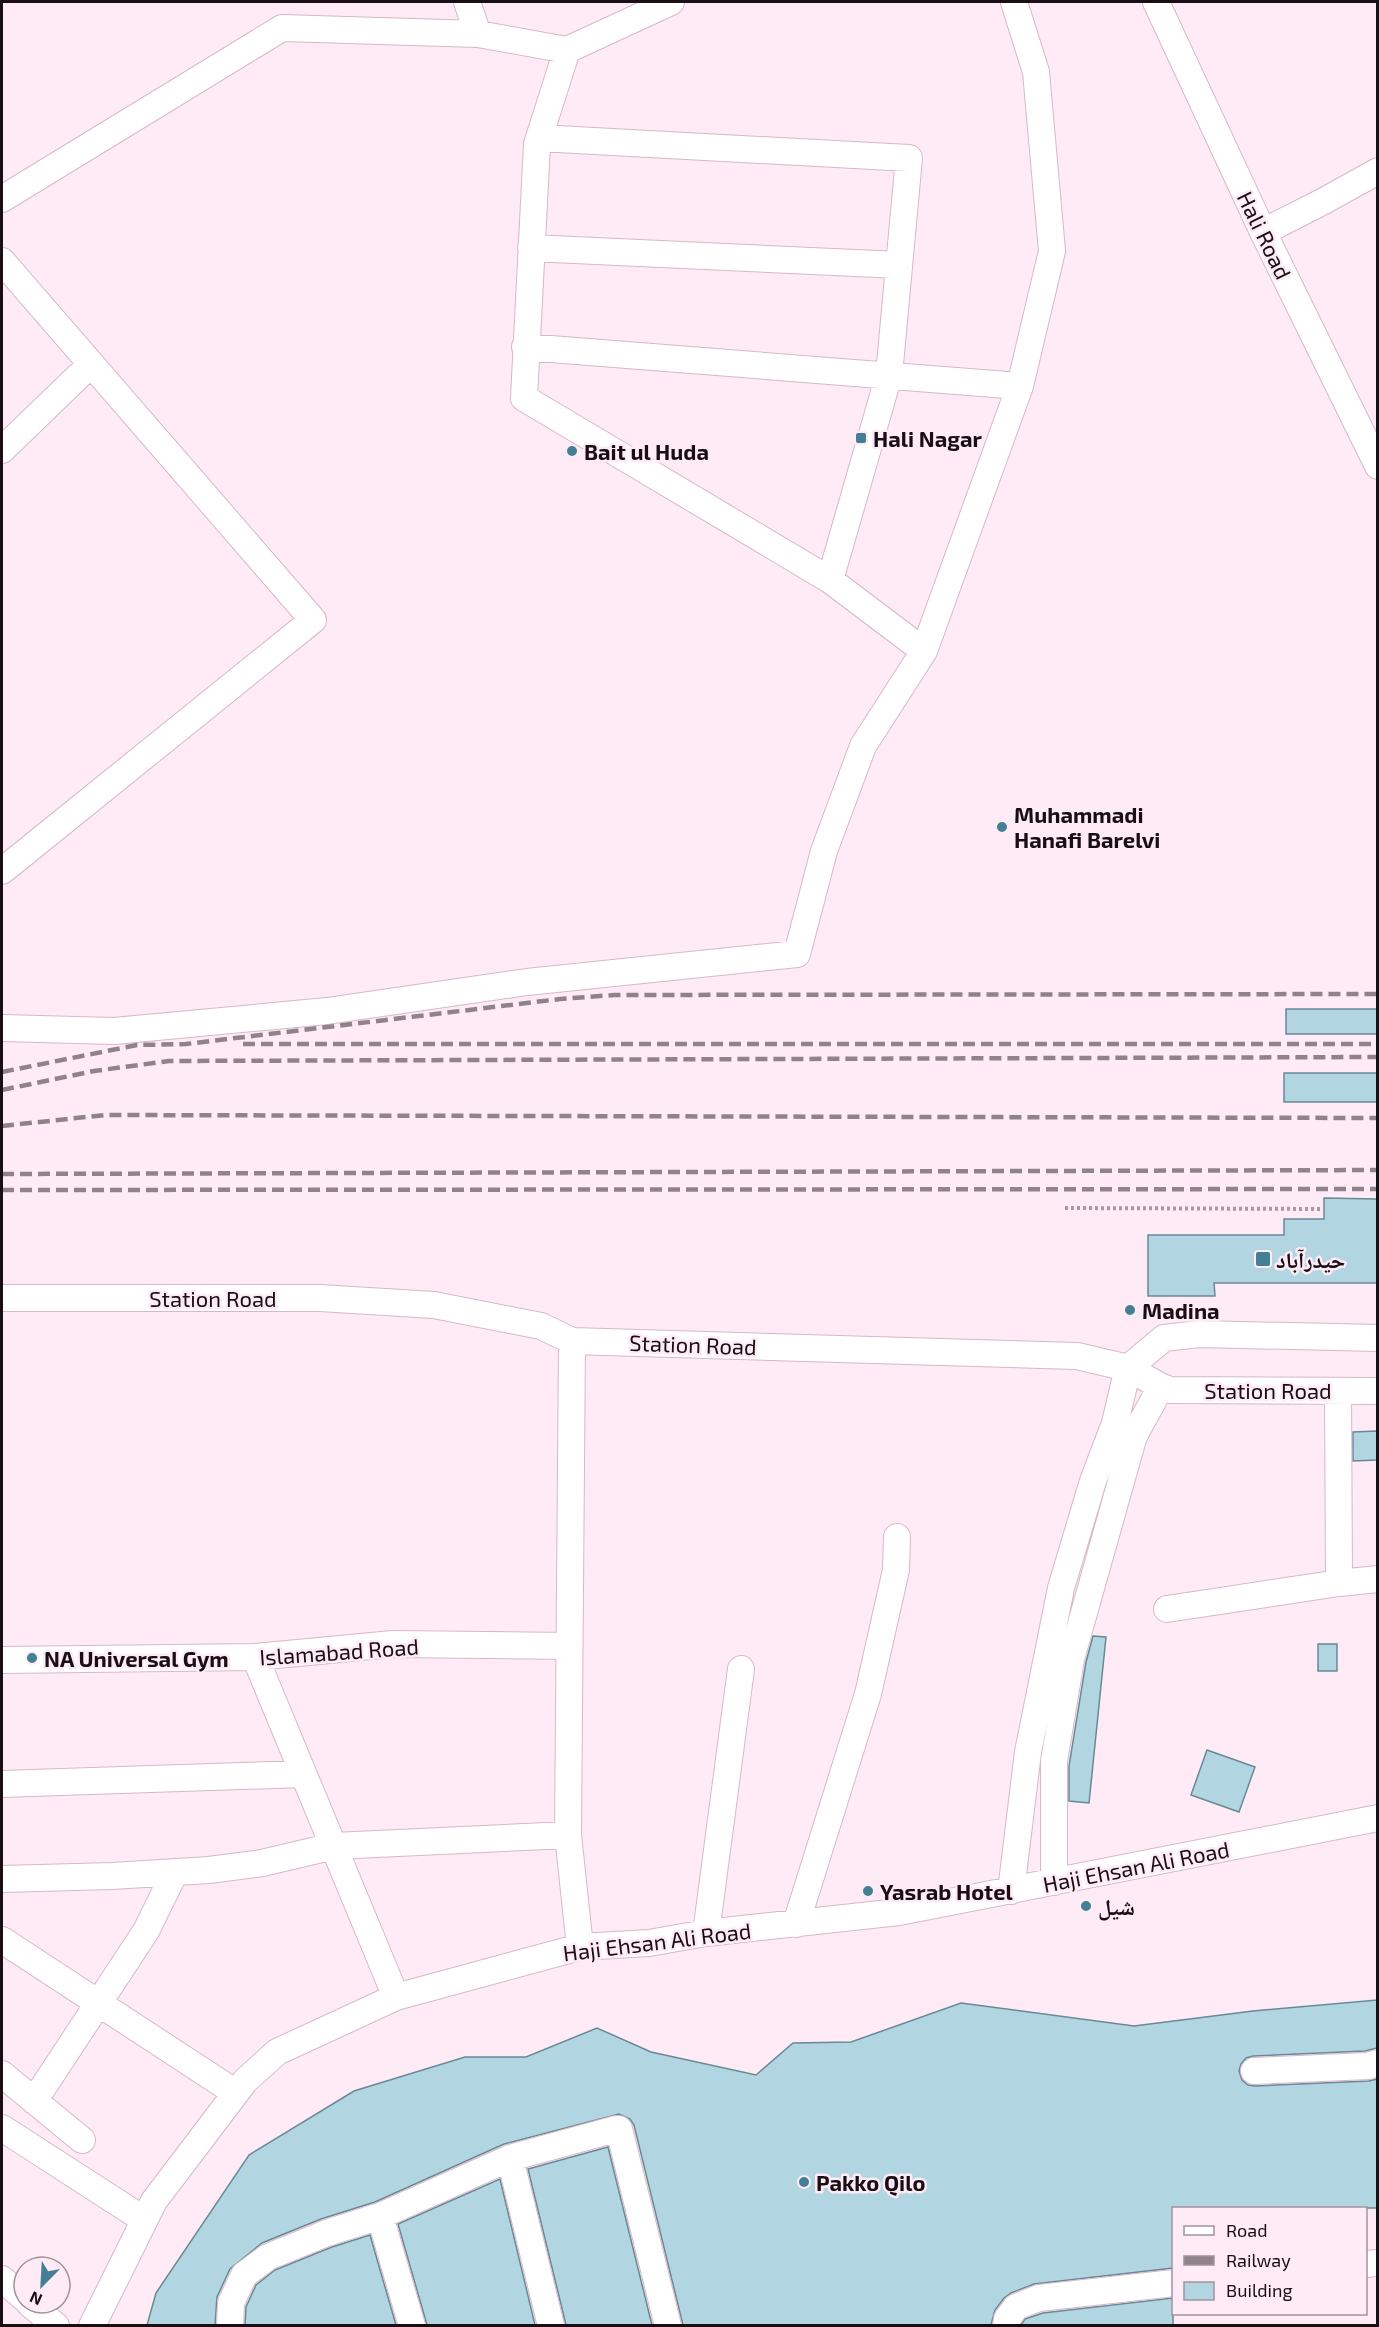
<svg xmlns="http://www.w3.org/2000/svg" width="1379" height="2327" viewBox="0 0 1379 2327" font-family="'Exo 2','Noto Naskh Arabic',sans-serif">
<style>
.building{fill:#b2d5e2;stroke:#688996;stroke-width:1.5}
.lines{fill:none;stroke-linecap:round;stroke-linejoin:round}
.minor-casing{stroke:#d6b8c8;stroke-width:28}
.path{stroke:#a898a1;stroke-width:4;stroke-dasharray:3 3;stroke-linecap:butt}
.minor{stroke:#fff;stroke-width:26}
.rail{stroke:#90828a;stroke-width:4.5;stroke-dasharray:12 6;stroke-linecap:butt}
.poi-dot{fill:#438096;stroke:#feebf5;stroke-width:2}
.labels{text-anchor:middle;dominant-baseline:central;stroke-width:5;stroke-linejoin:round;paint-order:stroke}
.street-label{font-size:22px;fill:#180e14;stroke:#feebf5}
.poi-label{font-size:22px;font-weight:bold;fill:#180e14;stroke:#feebf5;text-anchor:start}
</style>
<rect width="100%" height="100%" fill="#feebf5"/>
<path class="building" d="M1286 1009H1377V1034H1286Z
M1284 1073H1377V1102H1284Z
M1324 1198 1377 1199V1283H1214L1215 1296H1148V1235H1284V1219H1324Z
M1377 1431V1460L1353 1461V1432Z
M1093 1636 1106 1637 1089 1803 1069 1801V1766L1086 1662Z
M1318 1644H1337V1671H1318Z
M1207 1750 1255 1767 1239 1812 1191 1795Z
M1377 2000V2048L1365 2051 1253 2056 1246 2058 1241 2064 1239 2071 1242 2080 1248 2085 1255 2086 1369 2081 1377 2079V2208H1173V2268L1034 2284 1011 2293 1004 2298 995 2310 991 2325H683L634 2125 630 2119 619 2114 504 2144 375 2202 321 2219 262 2243 230 2269 217 2297 215 2325H147L156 2293 249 2155 354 2091 465 2057H526L597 2028 651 2052 756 2075 793 2043 851 2042 961 2003 1134 2026 1253 2011Z
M608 2147 652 2325H566L528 2169Z
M500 2179 535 2325H427L398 2224Z
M370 2235 396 2325H245L246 2307 256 2285 275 2270 332 2247Z
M1173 2298V2325H1021L1025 2319 1043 2313Z"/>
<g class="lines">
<defs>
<path id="minor" d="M467 2 478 34
M1156 2 1263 232 1378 466
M567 50 537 144 524 398 830 580 924 651
M539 138 909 158 889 375 830 580
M2 199 282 28 478 34 567 50 671 2
M1263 232 1322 202 1378 171
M531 248 899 265
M2 261 313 620 2 871
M525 347 1020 386
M2 450 91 364
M2 1028 114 1031 274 1016 327 1011 527 982 797 954 824 851 863 746 924 651 1020 386 1052 251 1036 72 1014 2
M2 1298H320L434 1305 541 1326 572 1341 1077 1356 1128 1368 1160 1386 1170 1390 1378 1391
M572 1341 568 1835 580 1947
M1128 1368 1164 1338 1199 1334 1378 1338
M1338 1391 1339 1583 1378 1579
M1167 1609 1339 1583
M255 1657 396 1997
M2 1660 255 1657 393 1644 569 1646
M2 1784 303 1774
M2 1879 112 1876 209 1870 262 1863 334 1846 568 1835
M1054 1882V1761L1071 1659 1133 1439C1141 1420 1153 1405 1160 1386
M1011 1891 1028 1752 1061 1588 1093 1481 1115 1423 1128 1368
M796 1924 868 1694 896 1570 897 1537
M706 1933 741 1669
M2 1940 236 2093
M1254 2071 1368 2066 1378 2063
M2 2074 82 2140
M34 2101 146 1931 175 1872
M2 2128 143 2219
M510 2158 551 2326
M380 2216 412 2326
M1366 2264 1378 2263
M2 2279 24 2298
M29 2303 56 2326
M92 2326 154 2201 245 2081 277 2052 396 1997 580 1947 649 1943 706 1933 899 1912 1378 1818
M230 2326 231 2303 244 2275 268 2257 327 2233 380 2216 510 2158 616 2129H619L668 2326
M1006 2326 1007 2319 1016 2307 1039 2298 1174 2283"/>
</defs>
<use href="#minor" class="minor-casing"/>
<path class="path" d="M1065 1208 1324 1209"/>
<use href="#minor" class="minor"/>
<path class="rail" d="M243 1044H1378
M2 1072 137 1045 186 1044 560 999 614 995 1378 994
M2 1090 94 1071 169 1061 1378 1057
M2 1126 105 1115 1378 1118
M2 1174 1378 1170
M2 1190 1378 1189"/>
</g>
<g class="poi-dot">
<rect x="855" y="432" width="12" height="12" rx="3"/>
<circle cx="572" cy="451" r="6"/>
<circle cx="1002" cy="827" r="6"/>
<rect x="1255" y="1251" width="16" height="16" rx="3"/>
<circle cx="1130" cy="1310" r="6"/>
<circle cx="32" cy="1658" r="6"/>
<circle cx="868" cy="1891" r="6"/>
<circle cx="1086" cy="1906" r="6"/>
<circle cx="804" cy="2182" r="6"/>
</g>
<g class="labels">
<g class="street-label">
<text transform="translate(1265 235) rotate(64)">Hali Road</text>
<text x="213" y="1298">Station Road</text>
<text transform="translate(693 1344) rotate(2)">Station Road</text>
<text x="1268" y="1390">Station Road</text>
<text transform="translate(339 1651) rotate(-4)">Islamabad Road</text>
<text transform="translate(1136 1866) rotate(-11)">Haji Ehsan Ali Road</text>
<text transform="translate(657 1941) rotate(-7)">Haji Ehsan Ali Road</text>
</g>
<g class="poi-label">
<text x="873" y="438">Hali Nagar</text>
<text x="584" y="451">Bait ul Huda</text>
<text x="1014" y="814">Muhammadi<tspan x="1014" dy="25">Hanafi Barelvi</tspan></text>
<text x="1276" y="1259">حیدرآباد</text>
<text x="1142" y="1310">Madina</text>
<text x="44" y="1658">NA Universal Gym</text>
<text x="880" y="1891">Yasrab Hotel</text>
<text x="1098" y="1906">شیل</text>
<text x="816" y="2182">Pakko Qilo</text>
</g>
</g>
<rect width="1379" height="2327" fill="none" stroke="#180e14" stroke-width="6"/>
<rect x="1172" y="2207" width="195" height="108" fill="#feebf5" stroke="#a2939b" stroke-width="1.5"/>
<rect x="1184" y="2226" width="30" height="9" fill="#ffffff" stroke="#a2939b" stroke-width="1.5"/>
<text x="1226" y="2237" font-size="18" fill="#180e14">Road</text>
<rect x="1184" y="2256" width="30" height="9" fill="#90828a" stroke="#a2939b" stroke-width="1.5"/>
<text x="1226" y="2267" font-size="18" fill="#180e14">Railway</text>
<rect x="1184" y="2282" width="30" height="18" fill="#b2d5e2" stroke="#a2939b" stroke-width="1.5"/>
<text x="1226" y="2297" font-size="18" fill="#180e14">Building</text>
<g transform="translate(42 2285) rotate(204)"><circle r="28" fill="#feebf5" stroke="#a2939b" stroke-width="1.5"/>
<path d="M0-4.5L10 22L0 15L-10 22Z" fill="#438096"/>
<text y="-9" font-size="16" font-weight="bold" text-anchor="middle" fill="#180e14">N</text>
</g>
</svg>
